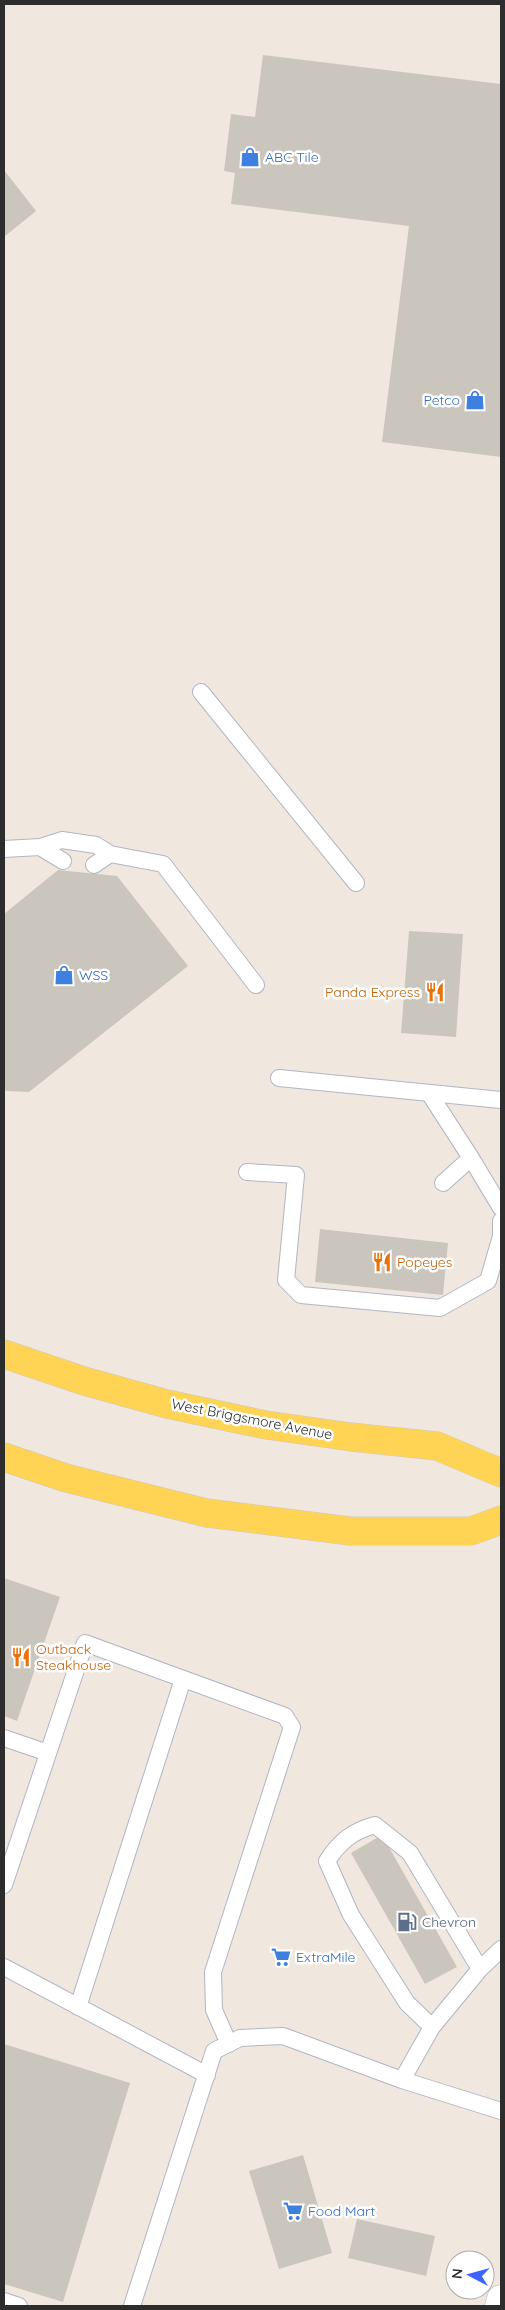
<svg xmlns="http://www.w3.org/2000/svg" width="505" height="2310" viewBox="0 0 505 2310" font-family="Quicksand,sans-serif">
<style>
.building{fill:#cbc6bd}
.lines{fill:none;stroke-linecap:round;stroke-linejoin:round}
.lane-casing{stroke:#b2b5c2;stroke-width:18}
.secondary-casing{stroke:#b2b5c2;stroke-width:29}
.primary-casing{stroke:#c8c8c8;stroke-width:29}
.lane{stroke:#fff;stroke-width:16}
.secondary{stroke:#fff;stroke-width:28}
.primary{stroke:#ffd454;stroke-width:28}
.labels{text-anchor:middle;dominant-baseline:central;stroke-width:5;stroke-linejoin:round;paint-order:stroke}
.shop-label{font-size:14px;fill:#366cbe;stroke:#fff;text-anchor:start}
.food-label{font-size:14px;fill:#c56008;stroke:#fff;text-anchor:start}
.street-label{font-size:14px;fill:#2d2d2d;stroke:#fff}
.service-label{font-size:14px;fill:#4e5e75;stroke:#fff;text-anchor:start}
</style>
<rect width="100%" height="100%" fill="#f0e8df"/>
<path class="building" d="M263 55 501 84V457L382 442 409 226 231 204 235 173 224 171 231 114 255 117Z
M4 170 36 211 4 237Z
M58 870 117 876 188 966 29 1092 6 1091 4 1088V914Z
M409 931 463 934 456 1037 401 1033Z
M320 1229 448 1243 443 1295 315 1282Z
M4 1578 60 1597 17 1721 4 1716Z
M382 1835 457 1967 425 1984 351 1853Z
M4 2044 130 2083 63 2302 4 2284Z
M303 2155 332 2253 279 2269 249 2171Z
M357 2219 435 2236 426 2276 348 2258Z"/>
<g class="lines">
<defs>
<path id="lane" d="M201 692 356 883
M40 847 63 861
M4 849 40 847 62 840 96 845 110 854 163 864 256 985
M94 865 110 854
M279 1078 501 1100
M429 1093 471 1158 443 1183
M471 1158 501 1208
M247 1172 296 1175 286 1280 301 1295 440 1308 488 1281 501 1236V1221
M4 1738 48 1753
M4 1885 85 1643 285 1716 292 1727 213 1972 214 2010 229 2044
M4 1967 207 2075
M78 2007 183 1679
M432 2027 407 2003 351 1915 327 1861C340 1841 353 1831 375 1825L410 1853 480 1969
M402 2080 432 2027 480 1969 501 1949
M4 2301 19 2306
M132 2306 214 2051 240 2038 283 2036 402 2080 501 2111"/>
<path id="secondary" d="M499 2306 501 2299"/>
<path id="primary" d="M4 1354 84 1381 167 1404 266 1425 351 1437 437 1446 501 1473
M4 1457 66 1478 207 1513 350 1531H471L501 1520"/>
</defs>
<use href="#lane" class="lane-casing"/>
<use href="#secondary" class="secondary-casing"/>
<use href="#primary" class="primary-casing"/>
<use href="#lane" class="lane"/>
<use href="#secondary" class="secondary"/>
<use href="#primary" class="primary"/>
</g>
<defs>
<symbol id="shop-bare" viewBox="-9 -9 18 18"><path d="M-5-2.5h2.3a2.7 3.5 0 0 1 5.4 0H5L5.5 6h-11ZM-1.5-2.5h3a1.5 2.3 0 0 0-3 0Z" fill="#3f7fe0" stroke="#fff" stroke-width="2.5" paint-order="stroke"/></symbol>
<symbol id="restaurant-bare" viewBox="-9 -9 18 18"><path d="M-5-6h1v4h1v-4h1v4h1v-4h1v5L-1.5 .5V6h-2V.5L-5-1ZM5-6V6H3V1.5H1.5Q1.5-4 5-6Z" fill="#e8710a" stroke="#fff" stroke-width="2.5" paint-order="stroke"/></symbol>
<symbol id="fuel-bare" viewBox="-9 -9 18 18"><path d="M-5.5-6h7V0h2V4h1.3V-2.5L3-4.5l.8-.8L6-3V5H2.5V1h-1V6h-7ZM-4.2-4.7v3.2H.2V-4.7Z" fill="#5c6f8a" stroke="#fff" stroke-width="2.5" paint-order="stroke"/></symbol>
<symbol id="supermarket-bare" viewBox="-9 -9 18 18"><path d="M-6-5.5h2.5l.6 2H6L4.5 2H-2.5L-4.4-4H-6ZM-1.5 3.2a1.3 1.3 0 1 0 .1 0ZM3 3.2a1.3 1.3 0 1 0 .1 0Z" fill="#3f7fe0" stroke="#fff" stroke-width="2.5" paint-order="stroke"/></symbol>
</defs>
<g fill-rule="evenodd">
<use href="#shop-bare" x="236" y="143" width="28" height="28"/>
<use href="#shop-bare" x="461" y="386" width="28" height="28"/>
<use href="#shop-bare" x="50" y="961" width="28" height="28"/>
<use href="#restaurant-bare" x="421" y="978" width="28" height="28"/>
<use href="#restaurant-bare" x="368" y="1248" width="28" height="28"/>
<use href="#restaurant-bare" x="7" y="1643" width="28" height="28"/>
<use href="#fuel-bare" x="393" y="1908" width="28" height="28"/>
<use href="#supermarket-bare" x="267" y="1943" width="28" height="28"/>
<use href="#supermarket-bare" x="279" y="2197" width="28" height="28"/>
</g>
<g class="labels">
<g class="shop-label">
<text x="265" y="157">ABC Tile</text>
<text x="460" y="400" text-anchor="end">Petco</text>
<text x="79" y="975">WSS</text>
<text x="296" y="1957">ExtraMile</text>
<text x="308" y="2211">Food Mart</text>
</g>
<g class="food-label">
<text x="420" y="992" text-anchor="end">Panda Express</text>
<text x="397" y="1262">Popeyes</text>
<text x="36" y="1649">Outback<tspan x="36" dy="16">Steakhouse</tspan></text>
</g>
<g class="street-label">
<text transform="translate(252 1419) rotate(11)">West Briggsmore Avenue</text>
</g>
<g class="service-label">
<text x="422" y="1922">Chevron</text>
</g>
</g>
<rect width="505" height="2310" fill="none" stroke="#2d2d2d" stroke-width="10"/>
<g transform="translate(470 2275) rotate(276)"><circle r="24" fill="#ffffff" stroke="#ababab"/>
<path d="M0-4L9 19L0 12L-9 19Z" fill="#3c64ff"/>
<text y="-8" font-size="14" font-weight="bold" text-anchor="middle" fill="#2d2d2d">N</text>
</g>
</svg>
